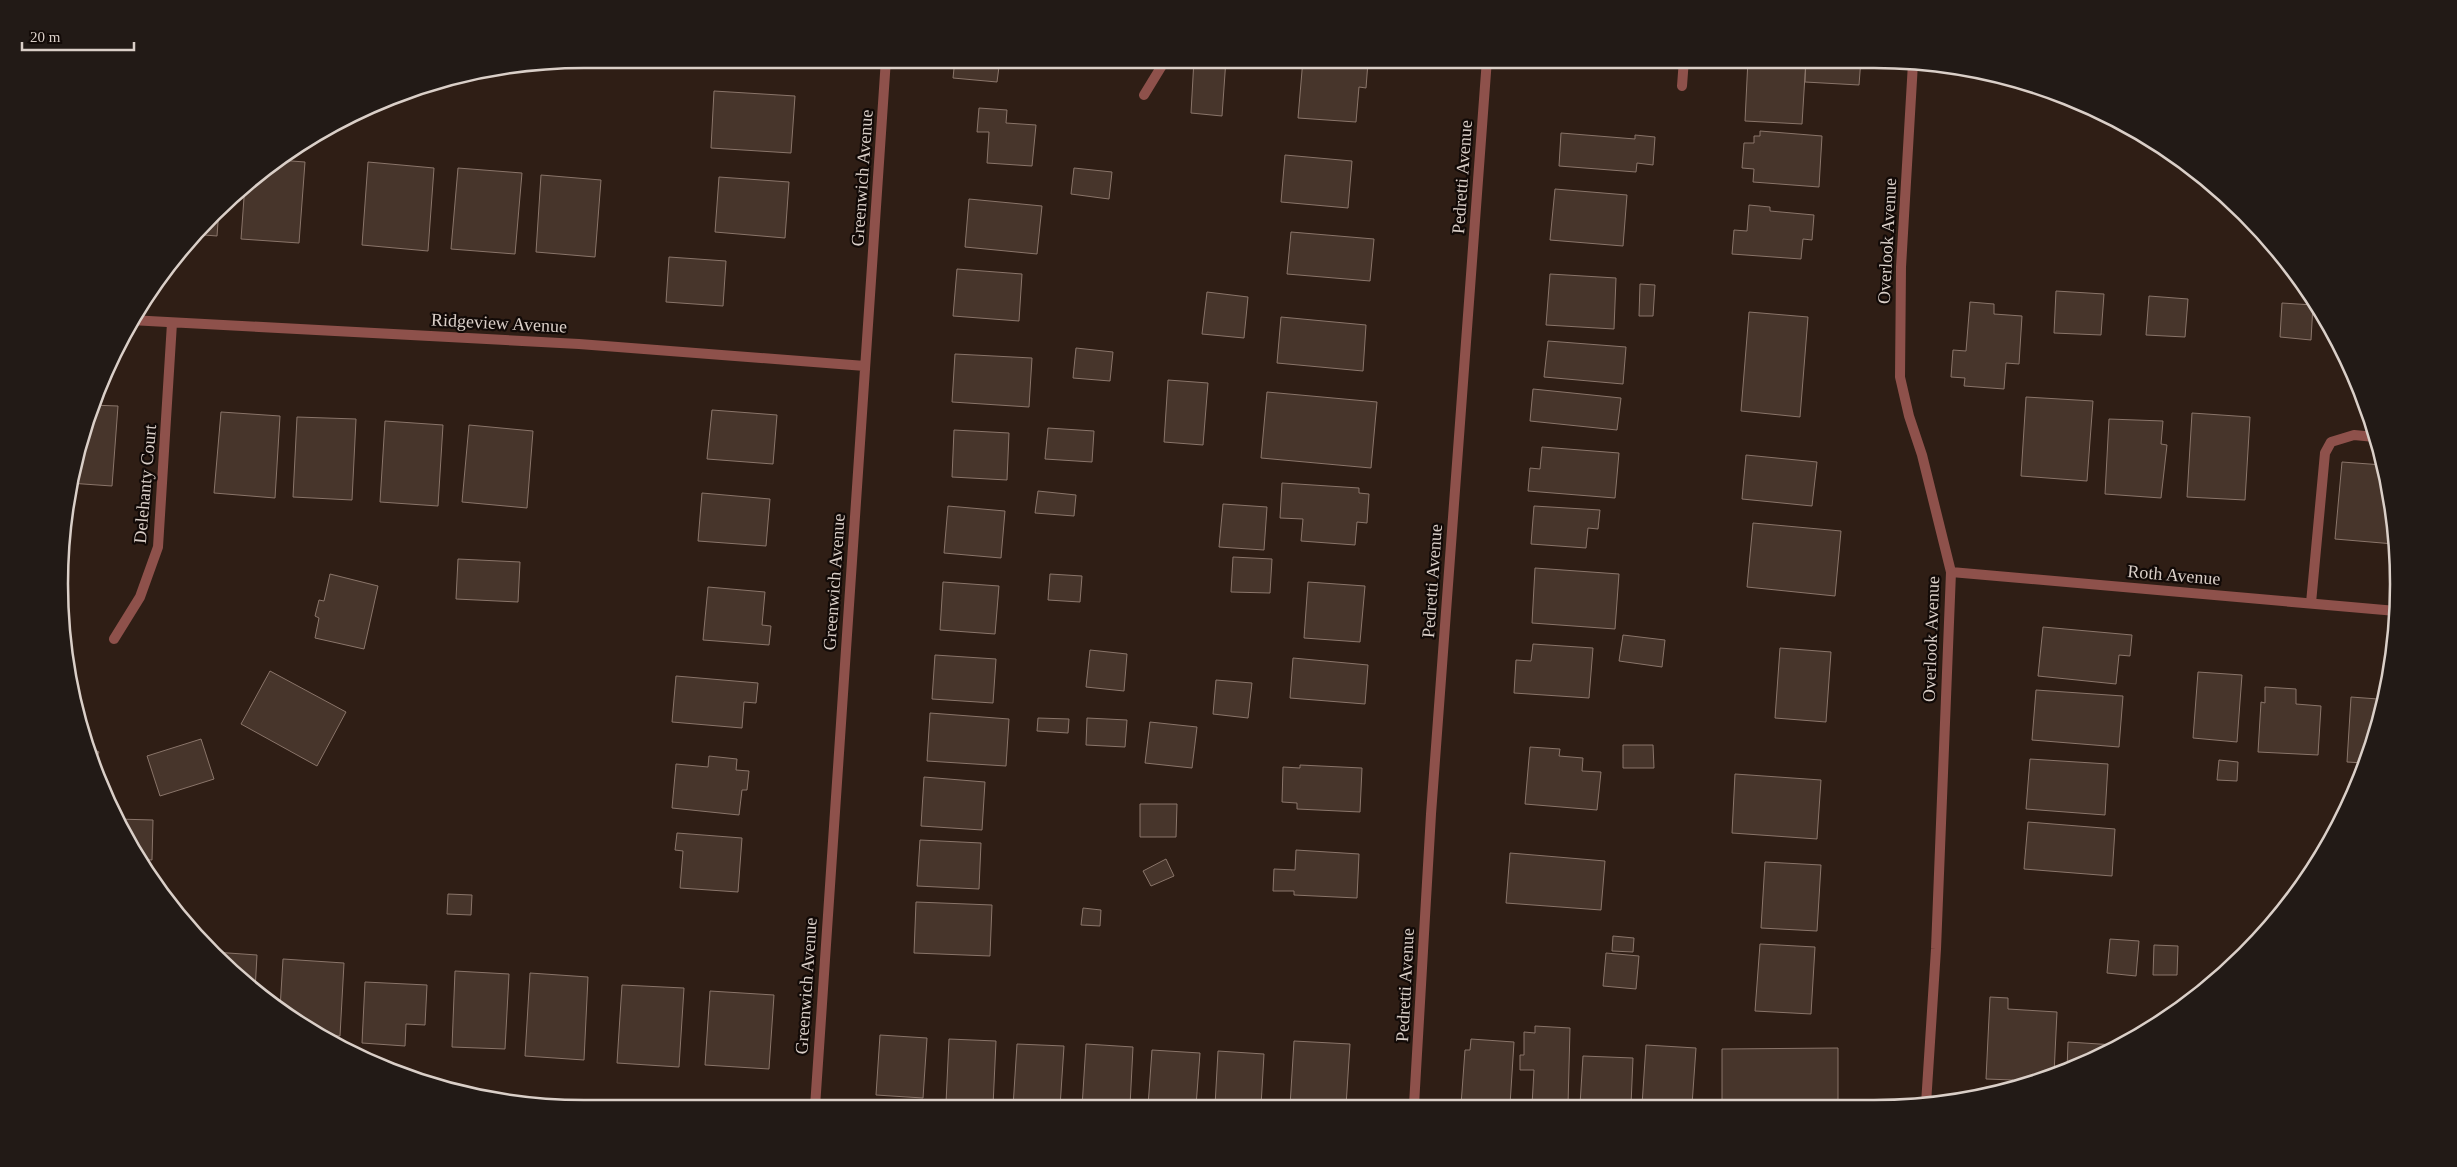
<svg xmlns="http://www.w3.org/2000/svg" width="2457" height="1167" viewBox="0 0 2457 1167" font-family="'Times New Roman',serif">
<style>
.building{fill:#47352b;stroke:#8a756a}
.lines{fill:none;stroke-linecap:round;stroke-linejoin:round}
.service{stroke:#8e514b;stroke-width:10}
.minor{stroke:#8e514b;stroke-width:10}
.labels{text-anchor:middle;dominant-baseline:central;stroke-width:4.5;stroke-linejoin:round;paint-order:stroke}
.street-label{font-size:18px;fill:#dacfc8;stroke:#120a07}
.rim{fill:none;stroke:#dacfc8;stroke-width:2.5}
</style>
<rect width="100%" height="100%" fill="#2f1e15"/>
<path class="building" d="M955 59H1000L997 82 953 78Z
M1194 59H1226L1222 116 1191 113Z
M1303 59 1368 62 1366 88 1359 87 1356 122 1298 118Z
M1548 59H1612L1611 67 1548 64Z
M1748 59H1806L1802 124 1745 121Z
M1806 59H1861L1859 85 1805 82Z
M714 91 795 96 791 153 711 148Z
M979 108 1007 110 1006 123 1036 125 1032 166 987 163 989 132H977Z
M1760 131 1822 136 1819 187 1753 182 1754 169 1742 168 1744 143H1754V136H1760Z
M1561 133 1635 139V135L1655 137 1653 165 1637 163 1636 172 1559 166Z
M1285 155 1352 161 1348 208 1281 202Z
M278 160 305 162 299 243 241 239 245 184Z
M368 162 434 168 428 251 362 245Z
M458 168 522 173 515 254 451 249Z
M1074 168 1112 172 1109 199 1071 194Z
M541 175 601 180 595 257 536 252Z
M719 177 789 182 785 238 715 232Z
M1555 189 1627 195 1623 246 1550 240Z
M969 199 1042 206 1037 254 965 247Z
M1749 205 1770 207V211L1814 215 1812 240 1803 239 1801 259 1732 254 1734 230 1747 231Z
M219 208 217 236 192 234Z
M1291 232 1374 239 1370 281 1287 274Z
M669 257 726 261 723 306 666 302Z
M957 269 1022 274 1019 321 953 316Z
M1550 274 1616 278 1614 329 1546 325Z
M1640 284 1655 285 1653 316H1639Z
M2056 291 2104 294 2101 335 2054 333Z
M1207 292 1248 297 1244 338 1202 334Z
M2149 296 2188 299 2185 337 2146 335Z
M1970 302 1994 304V314L2022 316 2019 364 2006 363 2004 389 1964 386 1965 378 1951 377 1953 350 1966 351Z
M2282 303 2313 305 2311 340 2280 337Z
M1749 312 1808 317 1800 417 1741 411Z
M1281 317 1366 325 1363 371 1277 363Z
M1548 341 1626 347 1623 384 1544 377Z
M1076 348 1113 352 1110 381 1073 378Z
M955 354 1032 358 1029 407 952 402Z
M1168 380 1208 383 1203 445 1164 442Z
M1533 389 1621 398 1617 430 1530 421Z
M1267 392 1377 402 1371 468 1261 458Z
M2026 397 2093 401 2087 481 2021 476Z
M91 405 118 406 112 486 69 483Z
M712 410 777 415 773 464 707 459Z
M221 412 280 416 275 498 214 493Z
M2192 413 2250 417 2245 500 2187 497Z
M297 417 356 419 352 500 293 497Z
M2109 419 2163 421 2161 444 2167 445 2161 498 2105 494Z
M385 421 443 425 438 506 380 502Z
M469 425 533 431 527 508 462 502Z
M1048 428 1094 431 1092 462 1045 459Z
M954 430 1009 433 1007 480 952 477Z
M1542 447 1619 453 1615 498 1528 491 1530 468 1540 469Z
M1746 455 1817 462 1812 506 1742 499Z
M2342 462 2383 465 2388 481 2394 544 2335 539Z
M1282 483 1359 488V493L1369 494 1367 523 1357 522 1355 545 1301 541 1303 519 1280 518Z
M1038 491 1076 495 1074 516 1035 513Z
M702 493 770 499 766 546 698 541Z
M1223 504 1267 507 1264 550 1219 547Z
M948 506 1005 511 1001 558 944 553Z
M1534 506 1600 510 1598 529 1588 528 1586 548 1531 544Z
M1753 523 1841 531 1835 596 1747 587Z
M1233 557 1272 559 1270 593 1231 592Z
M458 559 520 562 518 602 456 599Z
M1535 568 1619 574 1615 629 1532 623Z
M330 574 378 586 364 649 315 638 319 618 315 616 319 600 324 601Z
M1050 574 1082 576 1080 602 1048 600Z
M943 582 999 586 995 634 940 630Z
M1308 582 1365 586 1360 642 1304 638Z
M708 587 765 592 762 625 771 626 769 645 703 640Z
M2043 627 2132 635 2130 656 2119 655 2116 684 2038 676Z
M1623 635 1665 640 1662 667 1619 661Z
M1533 644 1593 648 1589 698 1514 693 1516 660 1531 661Z
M1780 648 1831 652 1826 722 1775 718Z
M1090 650 1127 654 1124 691 1086 687Z
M935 655 996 659 993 703 932 699Z
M1293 658 1368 665 1365 704 1290 698Z
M270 671 346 712 317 766 241 724Z
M2198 672 2242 675 2237 742 2193 738Z
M676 676 758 683 756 703 744 702 742 728 672 722Z
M1216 680 1252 683 1248 718 1213 714Z
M2265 687 2296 689V704L2321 706 2318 755 2258 752 2261 702 2265 703Z
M2036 690 2123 696 2119 747 2032 740Z
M2351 697 2378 699V709H2381L2365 763 2347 762Z
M930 713 1009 719 1006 766 927 761Z
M1038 718 1069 719 1068 733 1037 731Z
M1087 718 1127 720 1125 747 1086 745Z
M1150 722 1197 727 1192 768 1145 763Z
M201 739 214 779 160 796 147 756Z
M85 745 99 752 93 765 87 752Z
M1623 745H1653L1654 768H1623Z
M1530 747 1560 749 1559 756 1583 758 1582 771 1601 772 1597 810 1525 804Z
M709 756 737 759 736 770 749 771 747 790H742L739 815 672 808 676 764 708 767Z
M2030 759 2108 764 2105 815 2026 809Z
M2219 760 2238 762 2237 781 2217 780Z
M1300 765 1362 768 1360 812 1297 809V803L1282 802 1283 767 1300 768Z
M1735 774 1821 780 1817 839 1732 833Z
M924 777 985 782 982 830 921 826Z
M1140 804H1177L1176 837H1140Z
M117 819 153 820 152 860 138 859 129 846Z
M2028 822 2115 829 2112 876 2024 869Z
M677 833 742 838 738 892 680 888 683 851 675 850Z
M920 840 981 843 979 889 917 886Z
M1296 850 1359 854 1357 898 1294 895V891H1273L1274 869 1295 870Z
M1510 853 1605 861 1601 910 1506 903Z
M1166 859 1174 876 1151 886 1143 871Z
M1765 862 1821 865 1817 931 1761 928Z
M448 894 472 895 471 915 447 914Z
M916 902 992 905 990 956 914 953Z
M1083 908 1101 910 1100 926 1081 925Z
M1613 936 1634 938 1633 952 1612 951Z
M2110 939 2139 941 2136 976 2107 973Z
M1760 944 1815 947 1811 1014 1755 1011Z
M2154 945 2178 946 2177 975H2153Z
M214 952 257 955 255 991 238 978Z
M1606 953 1639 956 1636 989 1603 986Z
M283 959 344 963 340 1036 317 1035 280 1009Z
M455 971 509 974 505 1049 452 1047Z
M530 973 588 977 584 1060 525 1056Z
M365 982 427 985 425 1025 406 1024 405 1046 362 1043Z
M622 985 684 988 679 1067 617 1063Z
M710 991 774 995 769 1069 705 1065Z
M1990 997 2008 998V1009L2057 1012 2054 1074 2013 1085V1080L1986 1079Z
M1535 1026 1570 1028 1568 1105H1532L1534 1070H1520V1055H1524V1032L1535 1033Z
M880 1035 927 1038 923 1098 876 1095Z
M949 1039 996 1041 993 1106 946 1103Z
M1471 1039 1514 1042 1510 1105H1461L1465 1050H1470Z
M1294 1041 1350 1044 1346 1106H1290Z
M2068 1042 2115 1045 2075 1068 2067 1070Z
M1017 1044 1064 1046 1060 1107H1013Z
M1086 1044 1133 1047 1130 1106 1082 1107Z
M1646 1045 1696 1048 1692 1105H1642Z
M1838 1048V1102L1722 1104V1049Z
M1152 1050 1200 1053 1196 1106H1148Z
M1218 1051 1264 1054 1261 1106H1215Z
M1583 1056 1633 1058 1631 1105H1580Z"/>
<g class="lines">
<path class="service" d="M1682 86 1684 59
M1144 95 1166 59
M2311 603 2325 453 2331 442 2354 435 2375 437"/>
<path class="minor" d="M1913 63 1901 267 1900 377 1909 416 1922 455 1951 572 1936 949 1926 1104
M130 320 579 344 865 366
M1951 572 2396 611
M114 639 140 597 158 547 172 323
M1414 1105 1431 814 1487 59
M815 1107 886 59"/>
</g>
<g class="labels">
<g class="street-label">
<text transform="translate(1462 177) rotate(-86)">Pedretti Avenue</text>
<text transform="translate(862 178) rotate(-86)">Greenwich Avenue</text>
<text transform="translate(1887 241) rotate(-87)">Overlook Avenue</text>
<text transform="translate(499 323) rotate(3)">Ridgeview Avenue</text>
<text transform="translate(145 484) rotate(-85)">Delehanty Court</text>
<text transform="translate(2174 575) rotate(5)">Roth Avenue</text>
<text transform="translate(1432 581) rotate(-86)">Pedretti Avenue</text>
<text transform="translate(834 582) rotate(-86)">Greenwich Avenue</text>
<text transform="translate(1931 639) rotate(-88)">Overlook Avenue</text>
<text transform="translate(1405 985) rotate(-87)">Pedretti Avenue</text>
<text transform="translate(806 986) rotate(-86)">Greenwich Avenue</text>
</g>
</g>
<path d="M0 0H2457V1167H0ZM584 68H1874A516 516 0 0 1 2390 584V584A516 516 0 0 1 1874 1100H584A516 516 0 0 1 68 584V584A516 516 0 0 1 584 68Z" fill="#221a16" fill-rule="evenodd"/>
<path class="rim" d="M584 68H1874A516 516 0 0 1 2390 584V584A516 516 0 0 1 1874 1100H584A516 516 0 0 1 68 584V584A516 516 0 0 1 584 68Z"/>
<path d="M22 42v8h112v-8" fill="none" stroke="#dacfc8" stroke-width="2.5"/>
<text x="30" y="42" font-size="15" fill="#dacfc8" stroke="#120a07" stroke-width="4" paint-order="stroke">20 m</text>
</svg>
